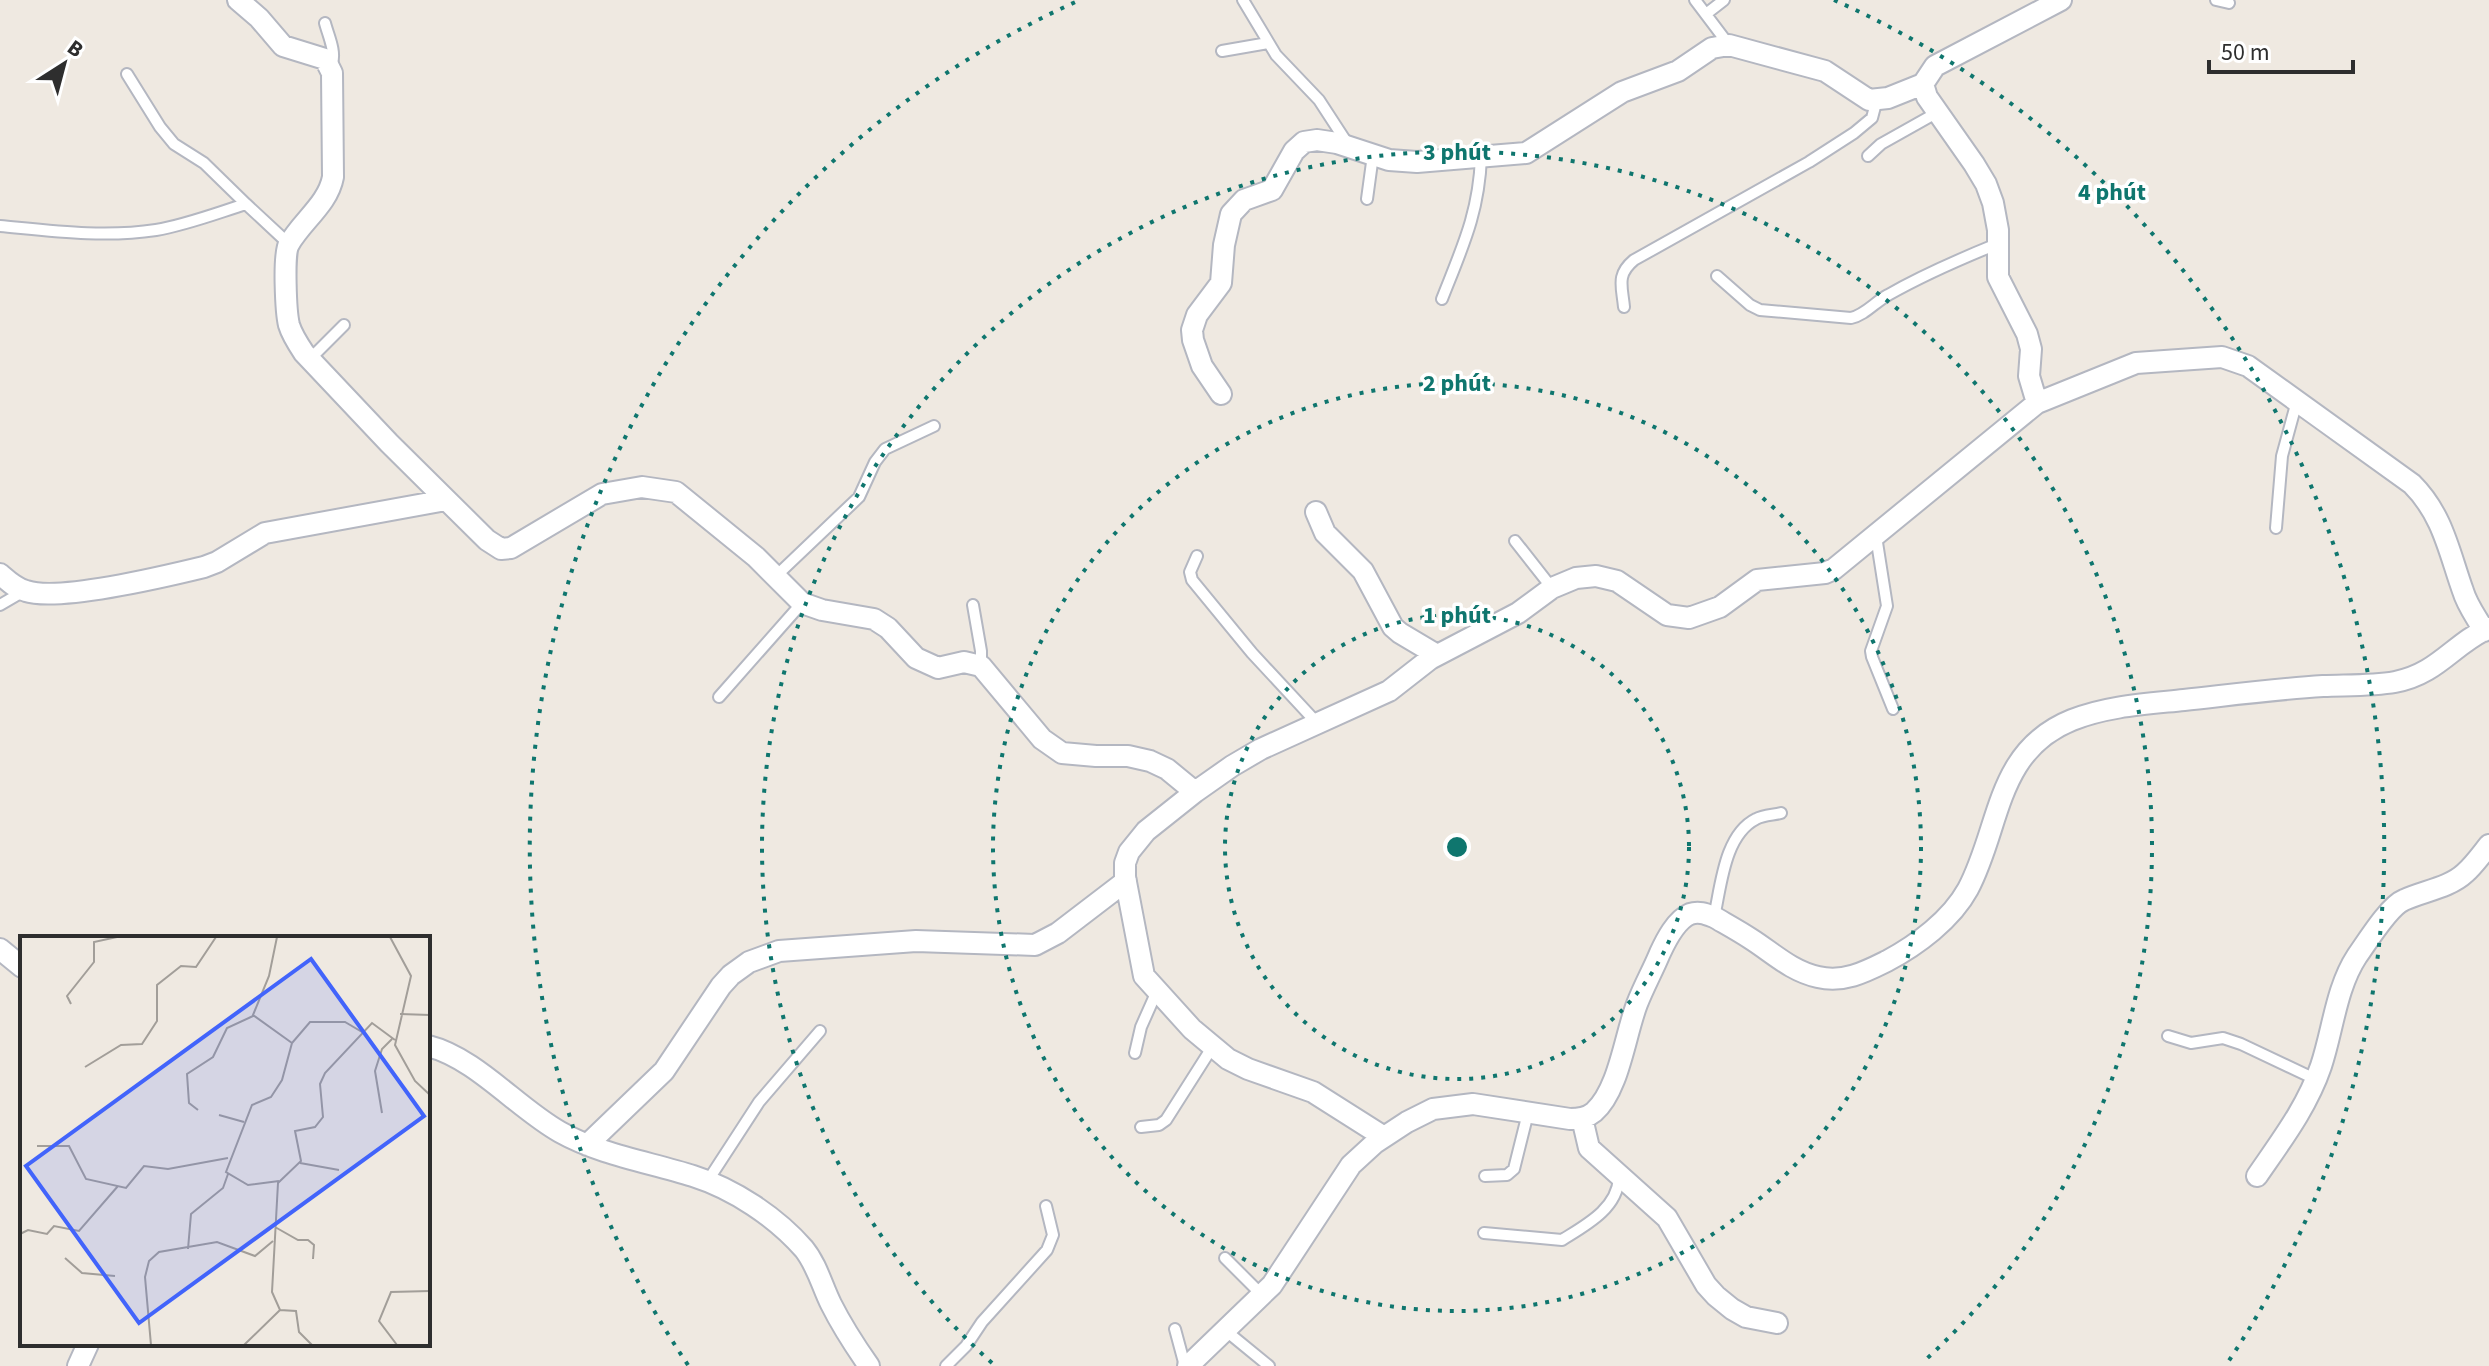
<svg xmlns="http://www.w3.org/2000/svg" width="2489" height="1366" viewBox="0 0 2489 1366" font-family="'Source Sans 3',sans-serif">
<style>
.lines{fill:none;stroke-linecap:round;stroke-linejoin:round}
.lane-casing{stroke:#b4b7c1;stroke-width:14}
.street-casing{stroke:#b4b7c1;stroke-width:24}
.lane{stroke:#fff;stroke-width:10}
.street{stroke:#fff;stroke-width:20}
.ring{fill:none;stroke:#0f766e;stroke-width:4;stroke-dasharray:4 8}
.inset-road{fill:none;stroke:#a29e99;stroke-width:2}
.view{fill:#4264fb;fill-opacity:0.15;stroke:#4264fb;stroke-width:4}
.inset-edge{fill:none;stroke:#2e2e2e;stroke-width:4}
.centre{fill:#0f766e;stroke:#fff;stroke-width:4}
.ring-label{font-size:24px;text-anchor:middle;font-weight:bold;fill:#0f766e;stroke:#fff;stroke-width:7;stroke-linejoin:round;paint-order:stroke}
</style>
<rect width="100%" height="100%" fill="#efe9e1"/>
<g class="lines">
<defs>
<path id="lane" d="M1243 0 1276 55 1319 100 1347 143
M1695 0 1729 45
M2216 0 2229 3
M1706 14 1724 0
M325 23C328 35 336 51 332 63
M1222 51 1268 43
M127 74 160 127 174 144 204 163 246 204
M1868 156 1881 144 1938 112
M1367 199 1373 155
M0 226C52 231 104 238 156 230 186 225 217 213 246 204L289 244
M1717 276 1750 305 1760 310 1851 318C1865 315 1875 302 1888 295 1923 275 1960 259 1997 244
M1442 299C1462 248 1479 213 1481 157
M1624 307C1622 286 1616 275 1634 260L1809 162 1854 133 1872 118 1877 99
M310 359 344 325
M2276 528 2282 456 2297 401
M1876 536 1887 606 1871 651 1872 657 1893 709
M1515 541 1552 588
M1197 556 1190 572 1192 580 1252 653 1317 723
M775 577 859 497 875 462 885 449 934 426
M0 605 24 591
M973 605 981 651V666
M719 697 802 603
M1714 917C1721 887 1724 835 1756 819 1763 815 1773 815 1781 813
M2168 1036 2191 1043 2223 1038 2241 1044 2315 1079
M1135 1053 1141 1027 1157 991
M1141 1127 1159 1125 1166 1120 1213 1046
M1485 1176 1507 1175 1514 1169 1528 1113
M707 1182 759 1102 820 1031
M1484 1233 1562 1240C1586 1225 1617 1209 1619 1178
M1225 1258 1262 1295
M1175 1329 1185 1366
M1225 1330 1269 1366
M946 1366 966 1346 982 1322 1047 1250 1053 1235 1046 1206"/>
<path id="street" d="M238 0 259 18 283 46 325 59 332 73 333 177C328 204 302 221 289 244 283 254 286 313 289 325 292 335 298 344 304 353L389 443 487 540 501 549 511 548 602 494 642 487 676 492 756 557 802 603 822 610 874 619 888 628 916 658 938 668 964 662 981 666 1042 739 1062 753 1096 756H1128L1150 761 1167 769 1195 792
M1221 394 1202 366 1193 340 1192 330 1197 315 1221 283 1224 245 1231 214 1244 200 1272 190 1294 151 1304 142 1317 140 1337 143 1389 160 1417 162 1526 153 1622 92 1678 71 1712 48 1729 45 1825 71 1869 100 1888 98 1923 84
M2037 403 2029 376 2031 349 2027 334 1998 277V230L1993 203 1986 184 1974 164 1927 97 1923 84 1935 66 2061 0
M1316 512 1325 533 1363 571 1393 627 1400 633 1437 655
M0 574C8 581 15 588 26 591 59 602 167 576 204 567L217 562 265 533 446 500
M0 949 22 967
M428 1046C476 1058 517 1108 560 1132 601 1155 649 1162 693 1176 734 1189 776 1217 804 1249 817 1265 822 1286 831 1304 842 1326 855 1346 869 1366
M1582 1118 1589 1148 1667 1218 1706 1285 1716 1296 1732 1309 1746 1317 1777 1323
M1384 1137 1313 1092 1248 1069 1228 1059 1192 1029 1144 976 1125 877V863L1129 852 1146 831 1195 792 1232 766 1261 749 1389 691 1430 659 1518 613 1552 588 1576 578 1596 576 1617 581 1667 615 1689 618 1720 607 1757 580 1825 573 1834 569 2037 403 2136 363 2222 357 2248 366 2412 484C2443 515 2449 552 2463 591 2467 605 2477 618 2484 631
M587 1145 664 1071 721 986 731 975 749 962 779 951 916 941 1035 945 1058 933 1126 881
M2257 1176C2281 1141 2307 1107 2321 1066 2333 1030 2336 988 2357 956 2367 942 2389 906 2404 900 2423 891 2449 888 2465 873 2474 865 2481 855 2489 845
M78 1366 88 1344
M1188 1366 1272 1285 1351 1165 1375 1143 1407 1122 1433 1109 1473 1104 1570 1119C1579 1119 1587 1118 1594 1112 1619 1090 1625 1035 1637 1004 1644 986 1653 970 1660 953 1666 940 1676 920 1690 914 1699 911 1706 914 1714 917 1726 924 1739 931 1751 939 1773 953 1791 971 1818 977 1844 983 1865 972 1887 961 1917 945 1951 920 1968 889 2001 827 1995 751 2072 720 2107 706 2146 704 2184 700 2230 695 2276 689 2323 686 2346 685 2372 686 2395 682 2438 674 2454 643 2489 628"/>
</defs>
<use href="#lane" class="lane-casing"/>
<use href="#street" class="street-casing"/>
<use href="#lane" class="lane"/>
<use href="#street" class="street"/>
</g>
<g class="ring">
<circle cx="1457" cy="847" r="232"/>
<circle cx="1457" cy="847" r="464"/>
<path d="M992 1363A695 695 0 1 1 1922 1363"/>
<path d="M688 1365A927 927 0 0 1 1080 0M1834 0A927 927 0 0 1 2226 1365"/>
</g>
<g transform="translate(20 936)">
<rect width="410" height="410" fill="#efe9e1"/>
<path class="inset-road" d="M257 1 249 40 233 79 272 107M370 1 391 40 375 109 395 145 410 159M51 68 47 60 74 26V6L97 1M380 78 410 79M65 131 101 109 122 108 137 85V49L161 30 176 31 196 1M178 174 169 167 167 138 193 121 207 92 233 80M362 177 355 135 362 113 372 103M199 179 224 186M17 210H49L66 243 106 252 124 230 148 233 208 222M280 227 319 234M259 245 228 249 206 236 232 169 251 161 262 144 272 107 290 86H325L342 96M255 291 278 304H288L294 309 293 323M0 298 8 294 27 298 34 290 59 295 98 250M168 313 171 278 203 252 208 238M45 322 62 337 95 340M131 409 125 341 129 325 139 316 197 306 235 320 253 305M224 409 260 374M292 409 279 396 276 375 260 374 252 356 258 247 281 225 275 195 295 191 303 181 300 148 305 137 352 87 375 104M377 409 359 385 371 356 410 355"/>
<path class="view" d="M291 23 404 180 119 387 6 230Z"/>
<rect width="410" height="410" class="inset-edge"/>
</g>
<circle cx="1457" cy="847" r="12" class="centre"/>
<g class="ring-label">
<text x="1457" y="160">3 phút</text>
<text x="2112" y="200">4 phút</text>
<text x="1457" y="391">2 phút</text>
<text x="1457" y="623">1 phút</text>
</g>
<g transform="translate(64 64) rotate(36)" stroke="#ffffff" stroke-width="6" paint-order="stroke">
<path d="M0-6L14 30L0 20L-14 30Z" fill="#2e2e2e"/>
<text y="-12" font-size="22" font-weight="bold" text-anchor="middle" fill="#2e2e2e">B</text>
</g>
<path d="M2209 60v12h144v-12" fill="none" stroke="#2e2e2e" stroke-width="4"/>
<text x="2221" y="60" font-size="24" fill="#2e2e2e" stroke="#ffffff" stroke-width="6" paint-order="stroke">50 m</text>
</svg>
